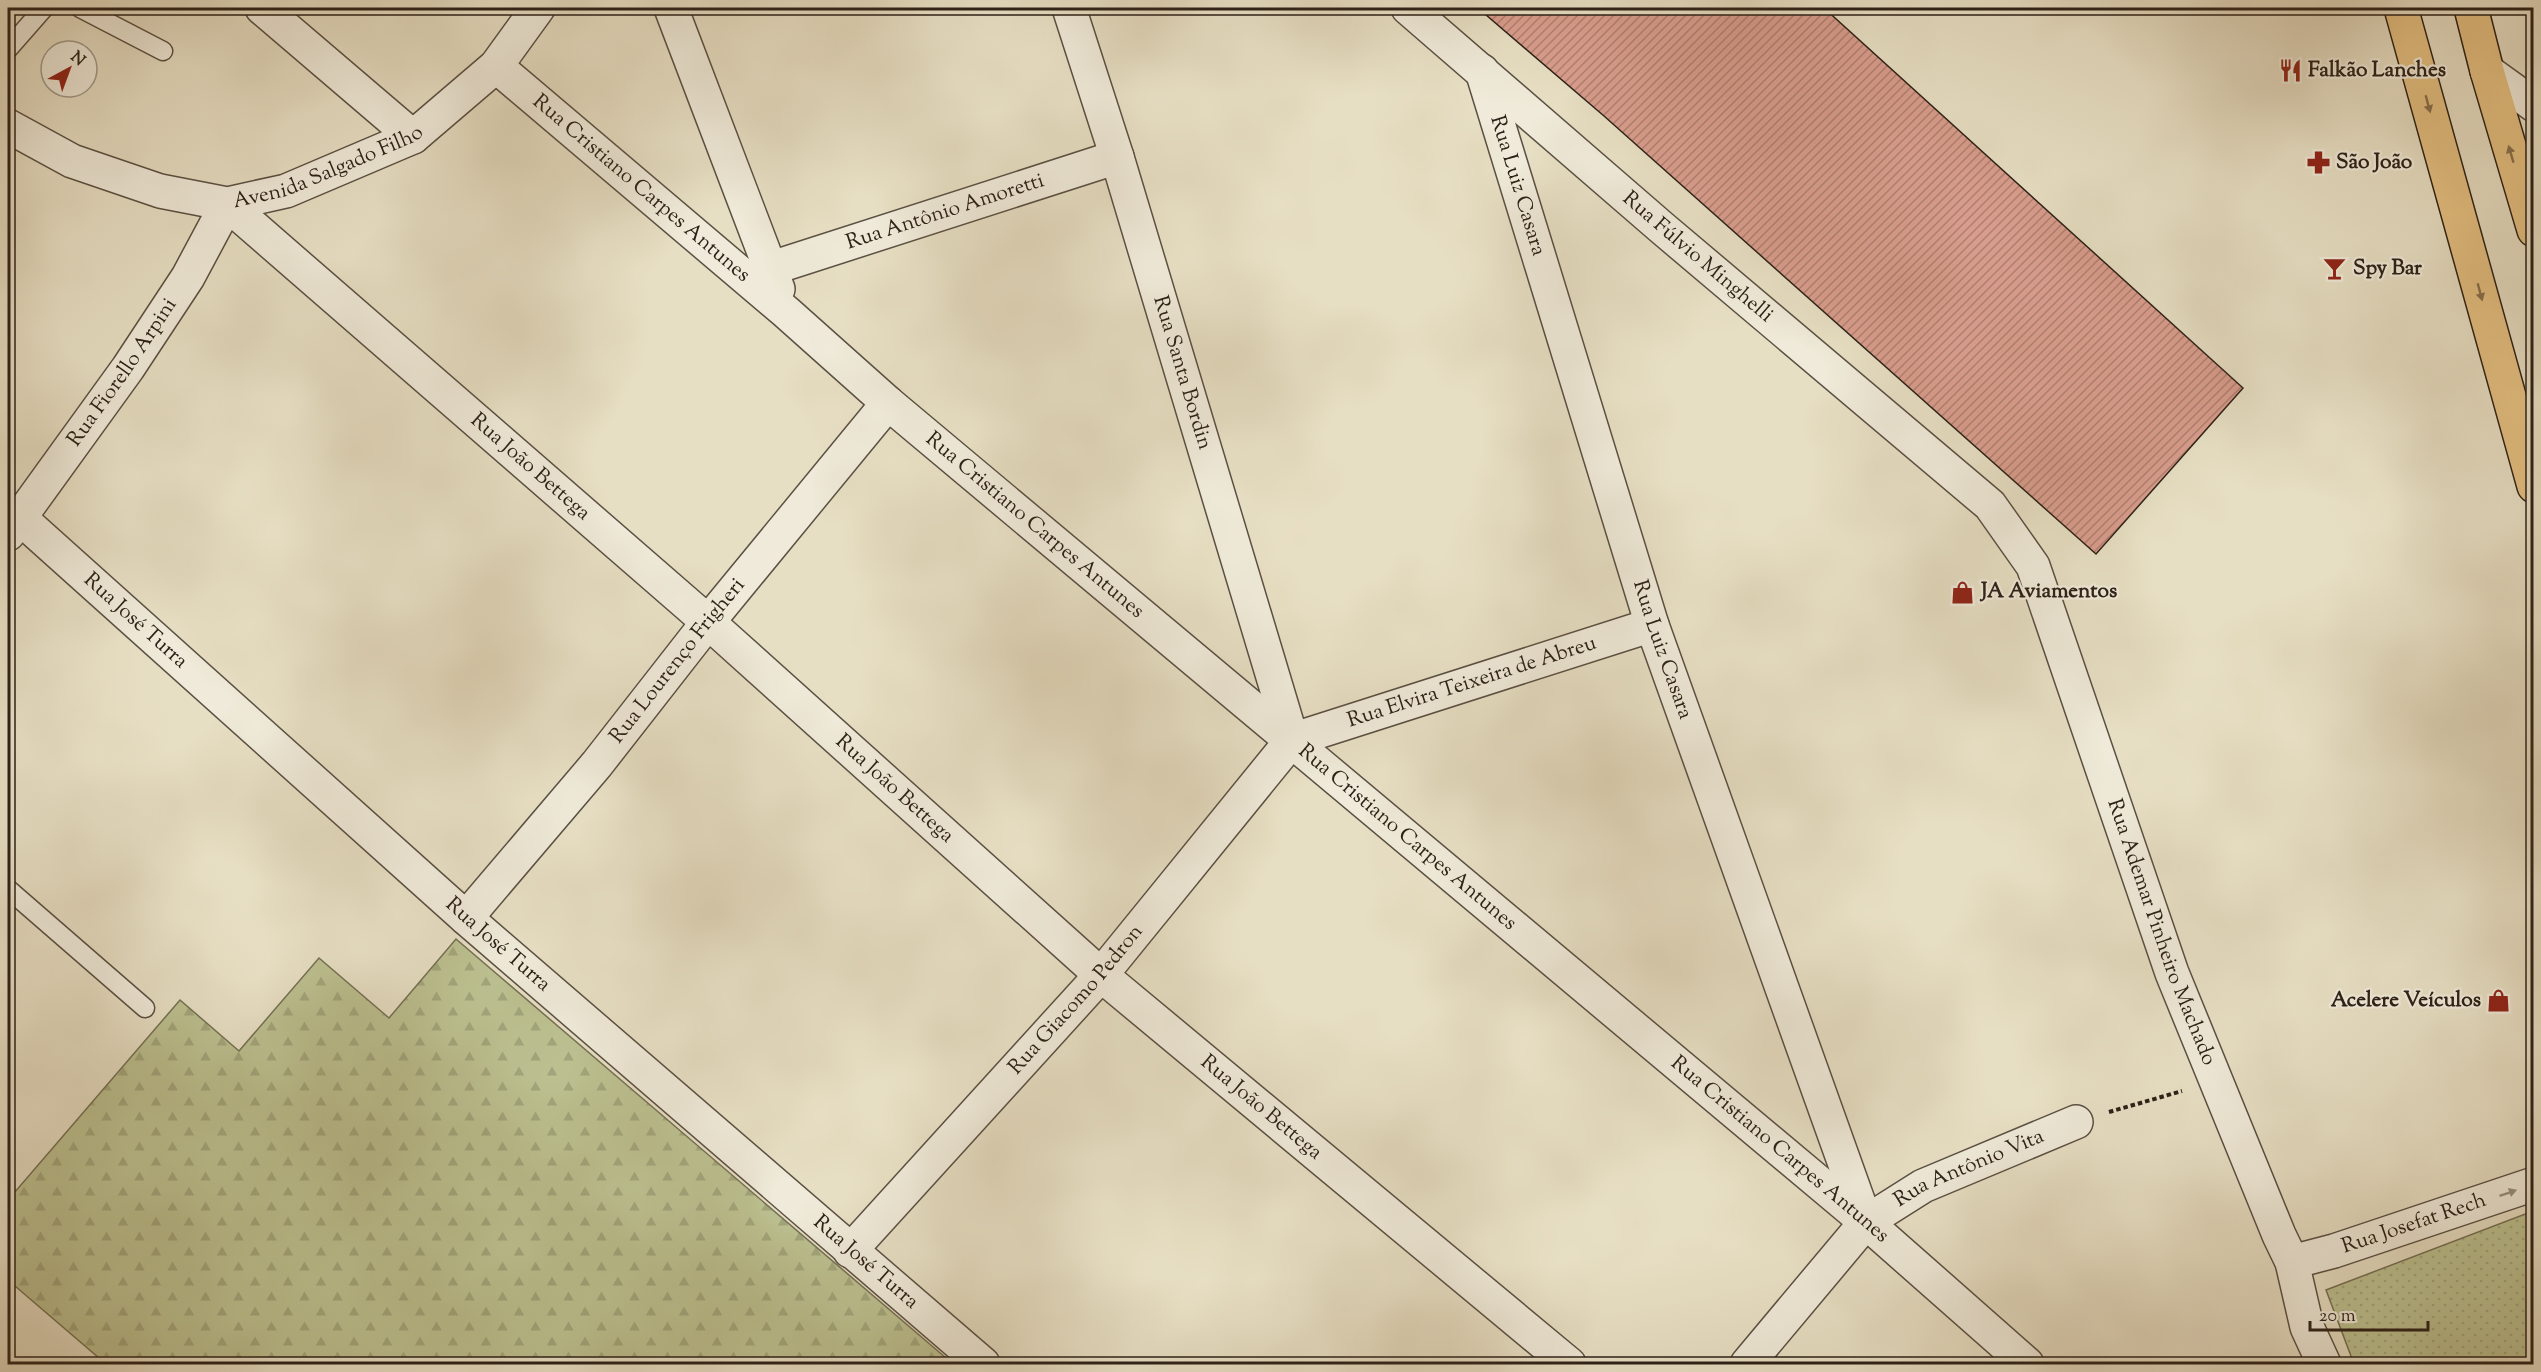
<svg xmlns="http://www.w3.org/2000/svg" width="2541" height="1372" viewBox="0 0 2541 1372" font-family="'Sorts Mill Goudy',serif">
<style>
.forest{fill:url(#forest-firs);stroke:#747054;stroke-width:1.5}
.park{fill:url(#park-dots);stroke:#747054;stroke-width:1.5}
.building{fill:url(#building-hatch);stroke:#2c2118;stroke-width:1.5}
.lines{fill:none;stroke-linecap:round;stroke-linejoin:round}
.service-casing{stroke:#5b5043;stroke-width:21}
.minor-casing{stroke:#5b5043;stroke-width:36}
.tertiary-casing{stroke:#5b5043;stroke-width:36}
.trunk-casing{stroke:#2c2118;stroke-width:36}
.path{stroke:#2c2118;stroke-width:4;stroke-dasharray:4.5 3;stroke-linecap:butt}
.service{stroke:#efead9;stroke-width:18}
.minor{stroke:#efead9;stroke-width:33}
.tertiary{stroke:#efead9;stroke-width:33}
.trunk{stroke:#e4c082;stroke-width:33}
.oneway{fill:#88704d}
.oneway2{fill:#979082}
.labels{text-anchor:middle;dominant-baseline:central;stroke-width:4.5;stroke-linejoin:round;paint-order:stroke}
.poi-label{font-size:21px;font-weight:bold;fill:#2c2118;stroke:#efead9;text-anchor:start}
.street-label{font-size:21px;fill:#2c2118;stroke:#efead9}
</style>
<defs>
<pattern id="forest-firs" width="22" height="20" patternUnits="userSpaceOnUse" patternTransform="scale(1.5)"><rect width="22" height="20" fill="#bcc090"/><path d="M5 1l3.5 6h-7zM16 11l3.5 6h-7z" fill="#a2a57b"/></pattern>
<pattern id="park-dots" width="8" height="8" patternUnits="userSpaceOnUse" patternTransform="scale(1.5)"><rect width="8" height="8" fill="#bcc090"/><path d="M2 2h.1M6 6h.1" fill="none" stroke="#a2a57b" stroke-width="1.8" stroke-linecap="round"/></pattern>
<pattern id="building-hatch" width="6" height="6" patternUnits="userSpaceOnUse" patternTransform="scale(1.5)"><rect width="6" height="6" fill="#d99d8d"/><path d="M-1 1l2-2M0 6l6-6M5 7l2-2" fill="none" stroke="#b08072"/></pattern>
</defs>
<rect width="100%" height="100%" fill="#e7dfc4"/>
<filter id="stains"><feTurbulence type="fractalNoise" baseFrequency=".00333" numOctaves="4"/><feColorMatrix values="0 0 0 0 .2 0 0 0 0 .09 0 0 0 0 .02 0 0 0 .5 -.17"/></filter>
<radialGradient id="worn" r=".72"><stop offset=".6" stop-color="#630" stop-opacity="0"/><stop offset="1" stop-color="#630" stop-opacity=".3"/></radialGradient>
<path class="forest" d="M456 939 953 1364H106L8 1280V1200L180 1000 239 1051 319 958 389 1018Z"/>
<path class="park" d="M2533 1211V1364H2354L2326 1290Z"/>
<path class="building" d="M1478 8H1824L2243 388 2096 554 1604 116Z"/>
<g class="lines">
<defs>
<path id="service" d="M80 8 163 51
M8 49 44 8
M8 889 145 1008"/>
<g id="minor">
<path d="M262 8 413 137"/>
<path d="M671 8 778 289"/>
<path id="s1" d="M1069 8 1117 157 1292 740"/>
<path id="s2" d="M1408 8 1661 227 1990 505 2033 566 2172 973 2279 1235 2292 1262 2307 1327 2324 1364"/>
<path id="s3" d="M496 66 786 312 888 403 1866 1222 2027 1364"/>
<path id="s4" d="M1482 71 1652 625 1865 1220"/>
<path d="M2487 71 2534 105"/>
<path id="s5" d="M772 268 1117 157"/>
<path id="s6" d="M19 517 466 918 983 1364"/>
<path id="s7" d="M8 534 128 368 188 277 227 204 708 622 1101 975 1569 1364"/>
<path id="s8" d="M1292 740 1652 625"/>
<path id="s9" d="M466 918 597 764 708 622 888 403"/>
<path id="s10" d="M850 1251 1101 975 1292 740"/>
<path id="s11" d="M2292 1262 2334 1251 2534 1184"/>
<path id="s12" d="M1747 1364 1866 1222 1923 1186 2076 1122"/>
</g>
<g id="tertiary">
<path id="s13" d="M8 126 72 161 160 191 227 204 286 191 413 137 496 66 538 8"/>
</g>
<path id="trunk" d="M2401 8 2534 486
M2471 8 2487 71 2534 230"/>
</defs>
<use href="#service" class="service-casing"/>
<use href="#minor" class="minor-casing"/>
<use href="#tertiary" class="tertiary-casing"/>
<use href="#trunk" class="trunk-casing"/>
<path class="path" d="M2109 1112 2182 1091"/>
<use href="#service" class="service"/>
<use href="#minor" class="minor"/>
<use href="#tertiary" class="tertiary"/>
<use href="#trunk" class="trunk"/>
</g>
<defs><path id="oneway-solid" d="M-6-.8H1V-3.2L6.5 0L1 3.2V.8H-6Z" transform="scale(1.5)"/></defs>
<g class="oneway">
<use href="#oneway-solid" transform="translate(2428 104) rotate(75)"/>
<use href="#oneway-solid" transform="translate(2511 154) rotate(-106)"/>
<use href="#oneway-solid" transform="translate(2480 292) rotate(75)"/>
</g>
<use class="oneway2" href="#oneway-solid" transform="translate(2508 1193) rotate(-19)"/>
<defs>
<symbol id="restaurant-bare" viewBox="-9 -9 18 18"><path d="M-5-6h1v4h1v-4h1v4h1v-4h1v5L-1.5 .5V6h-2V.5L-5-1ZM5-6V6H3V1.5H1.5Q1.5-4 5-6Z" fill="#8f2418" stroke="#efead9" stroke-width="2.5" paint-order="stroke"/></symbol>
<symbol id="pharmacy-bare" viewBox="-9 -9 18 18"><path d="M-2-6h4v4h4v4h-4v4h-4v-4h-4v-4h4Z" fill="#8f2418" stroke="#efead9" stroke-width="2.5" paint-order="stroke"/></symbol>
<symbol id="bar-bare" viewBox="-9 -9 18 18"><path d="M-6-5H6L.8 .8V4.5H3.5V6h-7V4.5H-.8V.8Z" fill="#8f2418" stroke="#efead9" stroke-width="2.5" paint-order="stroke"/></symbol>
<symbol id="shop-bare" viewBox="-9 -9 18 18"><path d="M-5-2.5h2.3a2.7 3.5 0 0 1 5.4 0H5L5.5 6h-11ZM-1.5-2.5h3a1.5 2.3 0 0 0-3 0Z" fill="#8f2418" stroke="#efead9" stroke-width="2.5" paint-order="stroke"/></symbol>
</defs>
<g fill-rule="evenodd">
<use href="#restaurant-bare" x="2274" y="54" width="33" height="33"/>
<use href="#pharmacy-bare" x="2302" y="146" width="33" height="33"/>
<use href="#bar-bare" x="2318" y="252" width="33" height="33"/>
<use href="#shop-bare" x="1946" y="576" width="33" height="33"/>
<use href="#shop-bare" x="2482" y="984" width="33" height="33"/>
</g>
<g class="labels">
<g class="poi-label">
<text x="2308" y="71">Falkão Lanches</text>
<text x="2336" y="163">São João</text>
<text x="2353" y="269">Spy Bar</text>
<text x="1981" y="592">JA Aviamentos</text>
<text x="2481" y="1001" text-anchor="end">Acelere Veículos</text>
</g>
<g class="street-label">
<text stroke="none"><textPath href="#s13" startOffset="342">Avenida Salgado Filho</textPath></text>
<text stroke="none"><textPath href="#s4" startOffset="120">Rua Luiz Casara</textPath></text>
<text stroke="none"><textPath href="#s3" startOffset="190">Rua Cristiano Carpes Antunes</textPath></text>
<text stroke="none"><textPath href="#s5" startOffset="182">Rua Antônio Amoretti</textPath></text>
<text stroke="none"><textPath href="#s2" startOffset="382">Rua Fúlvio Minghelli</textPath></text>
<text stroke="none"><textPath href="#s7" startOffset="198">Rua Fiorello Arpini</textPath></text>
<text stroke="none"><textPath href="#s1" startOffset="382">Rua Santa Bordin</textPath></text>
<text stroke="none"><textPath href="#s7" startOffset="798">Rua João Bettega</textPath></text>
<text stroke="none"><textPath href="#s3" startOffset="708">Rua Cristiano Carpes Antunes</textPath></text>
<text stroke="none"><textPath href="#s6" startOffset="156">Rua José Turra</textPath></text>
<text stroke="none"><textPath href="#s4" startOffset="606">Rua Luiz Casara</textPath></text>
<text stroke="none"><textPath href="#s9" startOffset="333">Rua Lourenço Frigheri</textPath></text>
<text stroke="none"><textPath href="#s8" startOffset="189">Rua Elvira Teixeira de Abreu</textPath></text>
<text stroke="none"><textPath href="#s7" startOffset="1284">Rua João Bettega</textPath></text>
<text stroke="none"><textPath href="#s3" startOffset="1194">Rua Cristiano Carpes Antunes</textPath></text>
<text stroke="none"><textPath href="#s2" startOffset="1228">Rua Ademar Pinheiro Machado</textPath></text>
<text stroke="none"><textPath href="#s6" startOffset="642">Rua José Turra</textPath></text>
<text stroke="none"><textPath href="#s10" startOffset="338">Rua Giacomo Pedron</textPath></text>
<text stroke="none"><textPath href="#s7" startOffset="1770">Rua João Bettega</textPath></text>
<text stroke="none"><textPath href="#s3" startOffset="1680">Rua Cristiano Carpes Antunes</textPath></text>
<text stroke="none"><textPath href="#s12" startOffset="302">Rua Antônio Vita</textPath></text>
<text stroke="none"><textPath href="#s11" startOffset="128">Rua Josefat Rech</textPath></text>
<text stroke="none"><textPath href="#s6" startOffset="1128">Rua José Turra</textPath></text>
</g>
</g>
<rect width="2541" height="1372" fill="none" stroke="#e7dfc4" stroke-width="30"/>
<rect x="9" y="9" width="2523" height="1354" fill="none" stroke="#2c2118" stroke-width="3"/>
<rect x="15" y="15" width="2511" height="1342" fill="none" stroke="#2c2118" stroke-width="1.5"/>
<g transform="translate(69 69) rotate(41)"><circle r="28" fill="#efead9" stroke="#a19a8c" stroke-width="1.5"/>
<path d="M0-4.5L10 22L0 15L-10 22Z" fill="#8f2418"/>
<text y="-9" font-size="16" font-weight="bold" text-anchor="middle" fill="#2c2118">N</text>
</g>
<path d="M2310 1321v9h118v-9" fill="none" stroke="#2c2118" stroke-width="3"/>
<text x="2319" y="1321" font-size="18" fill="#2c2118" stroke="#efead9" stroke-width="4.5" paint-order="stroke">20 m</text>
<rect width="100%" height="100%" filter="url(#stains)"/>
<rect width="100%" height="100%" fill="url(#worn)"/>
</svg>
